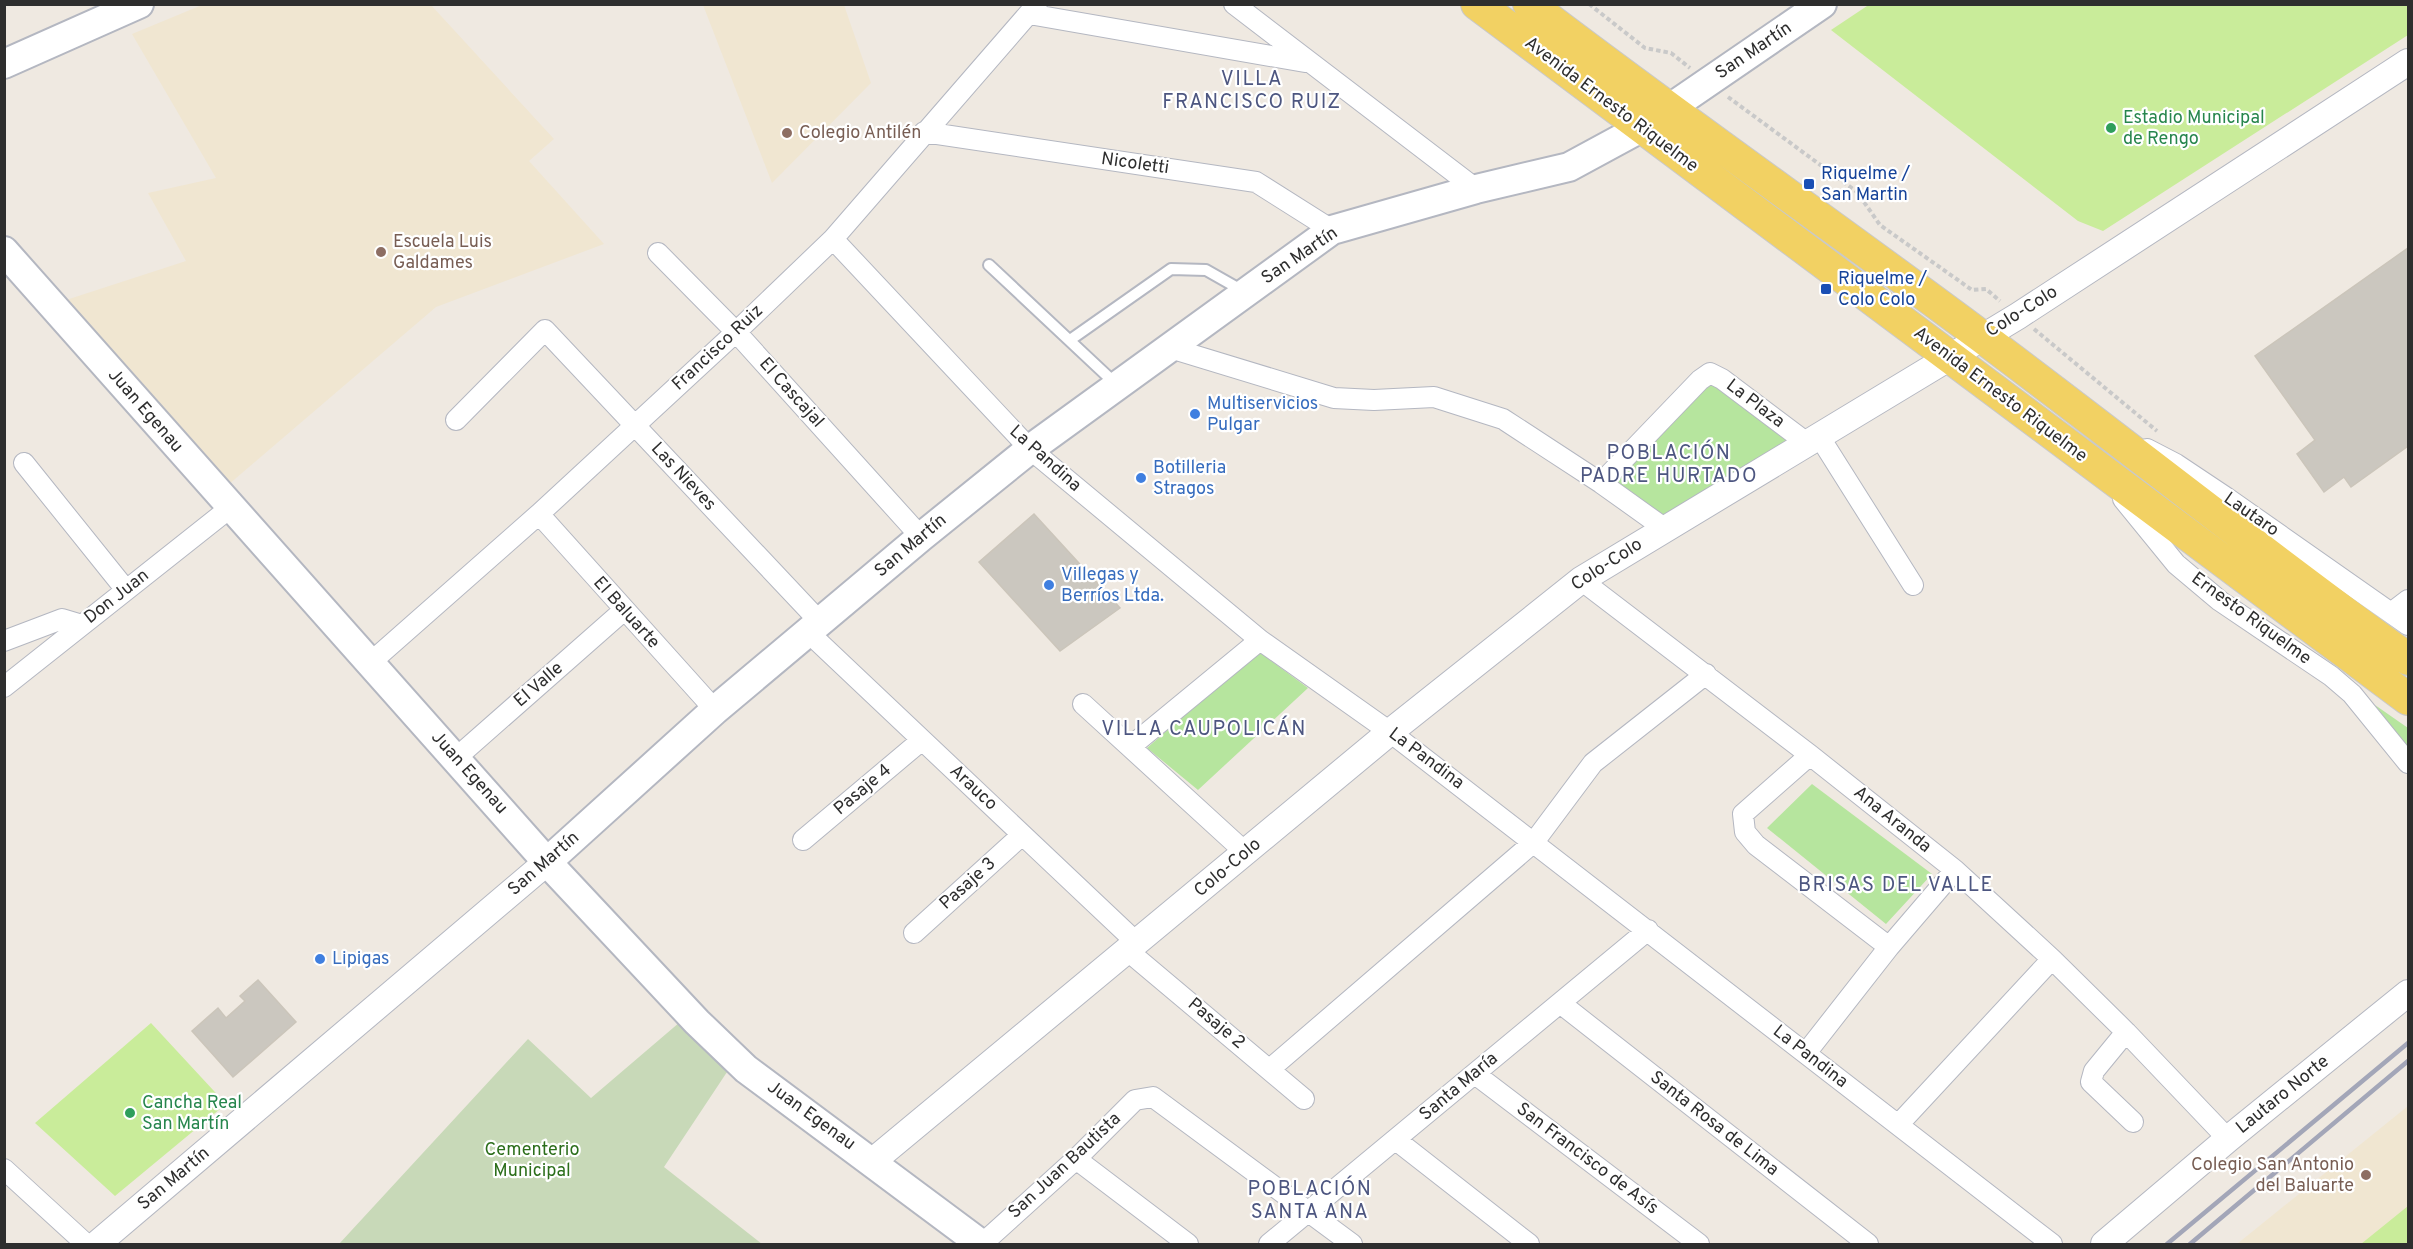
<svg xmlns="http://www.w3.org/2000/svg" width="2413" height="1249" viewBox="0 0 2413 1249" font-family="Overpass,sans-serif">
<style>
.education{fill:#f0e6d1}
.green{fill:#b6e59e}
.cemetery{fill:#c8d9b8}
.pitch{fill:#c9ec9a}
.building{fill:#cbc7bf;stroke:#cbc5ba;stroke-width:1.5}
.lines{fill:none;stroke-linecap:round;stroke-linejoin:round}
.service-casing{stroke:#b4b7c1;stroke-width:14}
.minor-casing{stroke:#b4b7c1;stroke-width:22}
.tertiary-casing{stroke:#b4b7c1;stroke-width:28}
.secondary-casing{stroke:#b4b7c1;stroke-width:32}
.primary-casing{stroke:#c9c9c9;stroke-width:34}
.path{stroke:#c9c9c9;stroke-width:4;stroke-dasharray:4.5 3;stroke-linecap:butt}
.service{stroke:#fff;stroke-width:10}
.minor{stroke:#fff;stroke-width:20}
.tertiary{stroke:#fff;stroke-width:26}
.secondary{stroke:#fff;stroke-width:28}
.primary{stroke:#f2d163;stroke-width:32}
.rail{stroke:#a3a6b8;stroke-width:4.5}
.leisure-dot{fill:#2e9e5b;stroke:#fff;stroke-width:2}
.education-dot{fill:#8d6e63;stroke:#fff;stroke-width:2}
.transit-dot{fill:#1a4fb4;stroke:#fff;stroke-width:2}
.shop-dot{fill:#3f7fe0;stroke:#fff;stroke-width:2}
.labels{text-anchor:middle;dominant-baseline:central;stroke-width:4.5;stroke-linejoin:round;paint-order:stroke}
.street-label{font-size:18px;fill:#2e2e2e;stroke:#fff}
.leisure-label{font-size:18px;fill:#27864d;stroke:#fff;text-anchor:start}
.education-label{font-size:18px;fill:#785e54;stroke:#fff;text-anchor:start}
.transit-label{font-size:18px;fill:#164399;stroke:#fff;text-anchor:start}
.shop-label{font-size:18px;fill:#366cbe;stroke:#fff;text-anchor:start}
.park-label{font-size:18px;fill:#2c6e1b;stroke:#fff}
.neighbourhood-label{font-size:20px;letter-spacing:1.5px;fill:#4d5680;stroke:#fff}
</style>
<rect width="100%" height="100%" fill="#efe9e1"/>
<path class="education" d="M202 5H431L554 139 529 161 604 244 436 307 228 485 63 301 186 261 148 193 216 178 132 34Z
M703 5H844L871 83 772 183Z
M2408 1106V1244H2237Z"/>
<path class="green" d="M1711 380 1816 454 1669 525 1609 484Z
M1258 651 1308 688 1198 790 1147 748Z
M2375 705 2408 728V748Z
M1812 784 1932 874 1886 924 1767 828Z"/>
<path class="cemetery" d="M680 1022 729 1069 664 1167 762 1244H339L528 1039 591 1098Z"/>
<path class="pitch" d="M1870 4 2408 5V35L2103 231 2078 221 1831 30Z
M151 1023 226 1104 115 1196 35 1123Z
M2408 1206V1244H2361Z"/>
<path class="building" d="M2408 248V446L2351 487 2344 477 2324 492 2297 454 2315 440 2255 356Z
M1034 514 1120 608 1060 651 979 562Z
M258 980 296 1022 233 1077 192 1031 218 1008 226 1018 245 1001 240 996Z"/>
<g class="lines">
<defs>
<path id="service" d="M989 265 1118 386
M1070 340 1171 269 1206 270 1243 291"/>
<path id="minor" d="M1234 4 1476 189
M1029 14 1305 62
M924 132 1256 182 1332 230
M833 239 1030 449 1260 640 1390 732 2052 1244
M658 253 736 332 921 537
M1170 348 1334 398 1374 400 1434 397 1503 419 1601 483 1664 528
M456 420 545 330 821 623
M1819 436 1913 585
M2147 449 2176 464 2227 498 2408 625
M24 463 126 590
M1601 483 1700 380 1710 373 1722 379 1807 443
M2123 499 2176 564 2220 601 2331 676 2352 694 2408 763
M539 514 715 710
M1581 580 1810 755 1955 870 2052 959 2126 1032 2228 1139
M2391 613 2408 600
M809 633 1137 943
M4 641 62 619 82 625
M370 663 539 514 736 332 833 239 1037 4
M4 687 230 508
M1083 704 1246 853
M1130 747 1260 640
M1810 755 1743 814 1745 832 1756 845 1889 947
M456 758 623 611
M803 840 922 740
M914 933 1022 835
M1128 951 1304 1099
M1560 1003 1868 1244
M2126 1032 2094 1071 2091 1082 2133 1122
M1806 1053 1889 947 1955 870
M1270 1069 1534 842 1593 763 1706 674
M1475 1074 1699 1244
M1898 1125 2052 959
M1396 1140 1529 1244
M1076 1159 1188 1244
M4 1169 86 1244
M982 1244 1076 1159 1135 1100 1153 1097 1352 1244
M1269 1244 1648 930"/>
<path id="tertiary" d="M873 1161 1390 732 1581 580 2018 316 2408 62
M97 1244 547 862
M2104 1244 2228 1139 2408 993"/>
<path id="secondary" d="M4 64 139 4
M4 251 547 862 697 1022 746 1069 981 1244
M547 862 715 710 921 537 1030 449 1332 230 1476 189 1569 167 1641 128 1822 4"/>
<path id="primary" d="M1477 4 2408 699
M1529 4C1678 118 1832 225 1982 337 2125 444 2264 555 2408 659"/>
</defs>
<use href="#service" class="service-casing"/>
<use href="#minor" class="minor-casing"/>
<use href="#tertiary" class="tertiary-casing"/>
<use href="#secondary" class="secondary-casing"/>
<use href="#primary" class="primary-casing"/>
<path class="path" d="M1589 4 1645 48 1671 53 1690 68
M1728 97 1857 192 1880 225 1972 290 1986 289 2000 301
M2034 329 2157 431"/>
<use href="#service" class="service"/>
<use href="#minor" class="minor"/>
<use href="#tertiary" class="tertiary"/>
<use href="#secondary" class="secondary"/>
<use href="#primary" class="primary"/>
<path class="rail" d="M2167 1244 2408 1043
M2190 1244 2408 1061"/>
</g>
<g class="leisure-dot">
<circle cx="2111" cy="128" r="6"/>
<circle cx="130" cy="1113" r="6"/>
</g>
<g class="education-dot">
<circle cx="787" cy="133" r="6"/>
<circle cx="381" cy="252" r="6"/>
<circle cx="2366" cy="1175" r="6"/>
</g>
<g class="transit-dot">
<rect x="1803" y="178" width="12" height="12" rx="3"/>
<rect x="1820" y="283" width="12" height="12" rx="3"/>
</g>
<g class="shop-dot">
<circle cx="1195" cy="414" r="6"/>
<circle cx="1141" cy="478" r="6"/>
<circle cx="1049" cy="585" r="6"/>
<circle cx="320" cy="959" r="6"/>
</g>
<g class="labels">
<g class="street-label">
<text transform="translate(1754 51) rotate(-34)">San Martín</text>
<text transform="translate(1611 105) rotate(37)">Avenida Ernesto Riquelme</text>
<text transform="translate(1135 164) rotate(8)">Nicoletti</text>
<text transform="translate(1300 256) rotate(-34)">San Martín</text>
<text transform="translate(2022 312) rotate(-32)">Colo-Colo</text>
<text transform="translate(718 348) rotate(-43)">Francisco Ruiz</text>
<text transform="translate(791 393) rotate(48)">El Cascajal</text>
<text transform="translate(2000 395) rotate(37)">Avenida Ernesto Riquelme</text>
<text transform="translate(1755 404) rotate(37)">La Plaza</text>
<text transform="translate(145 411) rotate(49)">Juan Egenau</text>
<text transform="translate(1045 459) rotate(42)">La Pandina</text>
<text transform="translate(683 477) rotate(47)">Las Nieves</text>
<text transform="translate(2251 515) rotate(35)">Lautaro</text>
<text transform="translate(911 546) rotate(-40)">San Martín</text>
<text transform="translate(1607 565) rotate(-33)">Colo-Colo</text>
<text transform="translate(117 597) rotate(-38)">Don Juan</text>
<text transform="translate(626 613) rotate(48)">El Baluarte</text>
<text transform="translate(2251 619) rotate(36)">Ernesto Riquelme</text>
<text transform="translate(539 685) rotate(-41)">El Valle</text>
<text transform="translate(1426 759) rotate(37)">La Pandina</text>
<text transform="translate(469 773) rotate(48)">Juan Egenau</text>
<text transform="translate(973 788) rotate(43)">Arauco</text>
<text transform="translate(863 790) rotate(-40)">Pasaje 4</text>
<text transform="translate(1892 820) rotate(39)">Ana Aranda</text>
<text transform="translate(544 864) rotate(-41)">San Martín</text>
<text transform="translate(1228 868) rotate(-40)">Colo-Colo</text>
<text transform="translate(968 884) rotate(-42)">Pasaje 3</text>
<text transform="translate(1216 1024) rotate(40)">Pasaje 2</text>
<text transform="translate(1810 1057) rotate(38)">La Pandina</text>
<text transform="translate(1459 1087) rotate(-40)">Santa María</text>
<text transform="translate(2283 1095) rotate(-39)">Lautaro Norte</text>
<text transform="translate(811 1116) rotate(36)">Juan Egenau</text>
<text transform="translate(1714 1124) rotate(38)">Santa Rosa de Lima</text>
<text transform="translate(1587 1159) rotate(37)">San Francisco de Asís</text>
<text transform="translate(1065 1166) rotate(-43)">San Juan Bautista</text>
<text transform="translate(174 1179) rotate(-40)">San Martín</text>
</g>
<g class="leisure-label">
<text x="2123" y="118">Estadio Municipal<tspan x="2123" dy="21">de Rengo</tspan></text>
<text x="142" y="1103">Cancha Real<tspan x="142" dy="21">San Martín</tspan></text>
</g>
<g class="education-label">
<text x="799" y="133">Colegio Antilén</text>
<text x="393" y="242">Escuela Luis<tspan x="393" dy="21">Galdames</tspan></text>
<text x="2354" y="1165" text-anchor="end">Colegio San Antonio<tspan x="2354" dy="21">del Baluarte</tspan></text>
</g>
<g class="transit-label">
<text x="1821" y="174">Riquelme /<tspan x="1821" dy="21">San Martin</tspan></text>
<text x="1838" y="279">Riquelme /<tspan x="1838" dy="21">Colo Colo</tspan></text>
</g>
<g class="shop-label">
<text x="1207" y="404">Multiservicios<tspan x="1207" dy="21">Pulgar</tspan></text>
<text x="1153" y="468">Botilleria<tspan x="1153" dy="21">Stragos</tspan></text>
<text x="1061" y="575">Villegas y<tspan x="1061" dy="21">Berríos Ltda.</tspan></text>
<text x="332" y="959">Lipigas</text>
</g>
<g class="park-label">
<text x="532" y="1150">Cementerio<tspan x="532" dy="21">Municipal</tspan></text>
</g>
<g class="neighbourhood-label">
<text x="1252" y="80">VILLA<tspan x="1252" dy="23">FRANCISCO RUIZ</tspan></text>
<text x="1669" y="454">POBLACIÓN<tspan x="1669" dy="23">PADRE HURTADO</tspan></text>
<text x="1204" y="730">VILLA CAUPOLICÁN</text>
<text x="1896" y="886">BRISAS DEL VALLE</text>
<text x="1310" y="1190">POBLACIÓN<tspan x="1310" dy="23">SANTA ANA</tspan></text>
</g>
</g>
<rect width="2413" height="1249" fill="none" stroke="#2e2e2e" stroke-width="12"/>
</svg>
